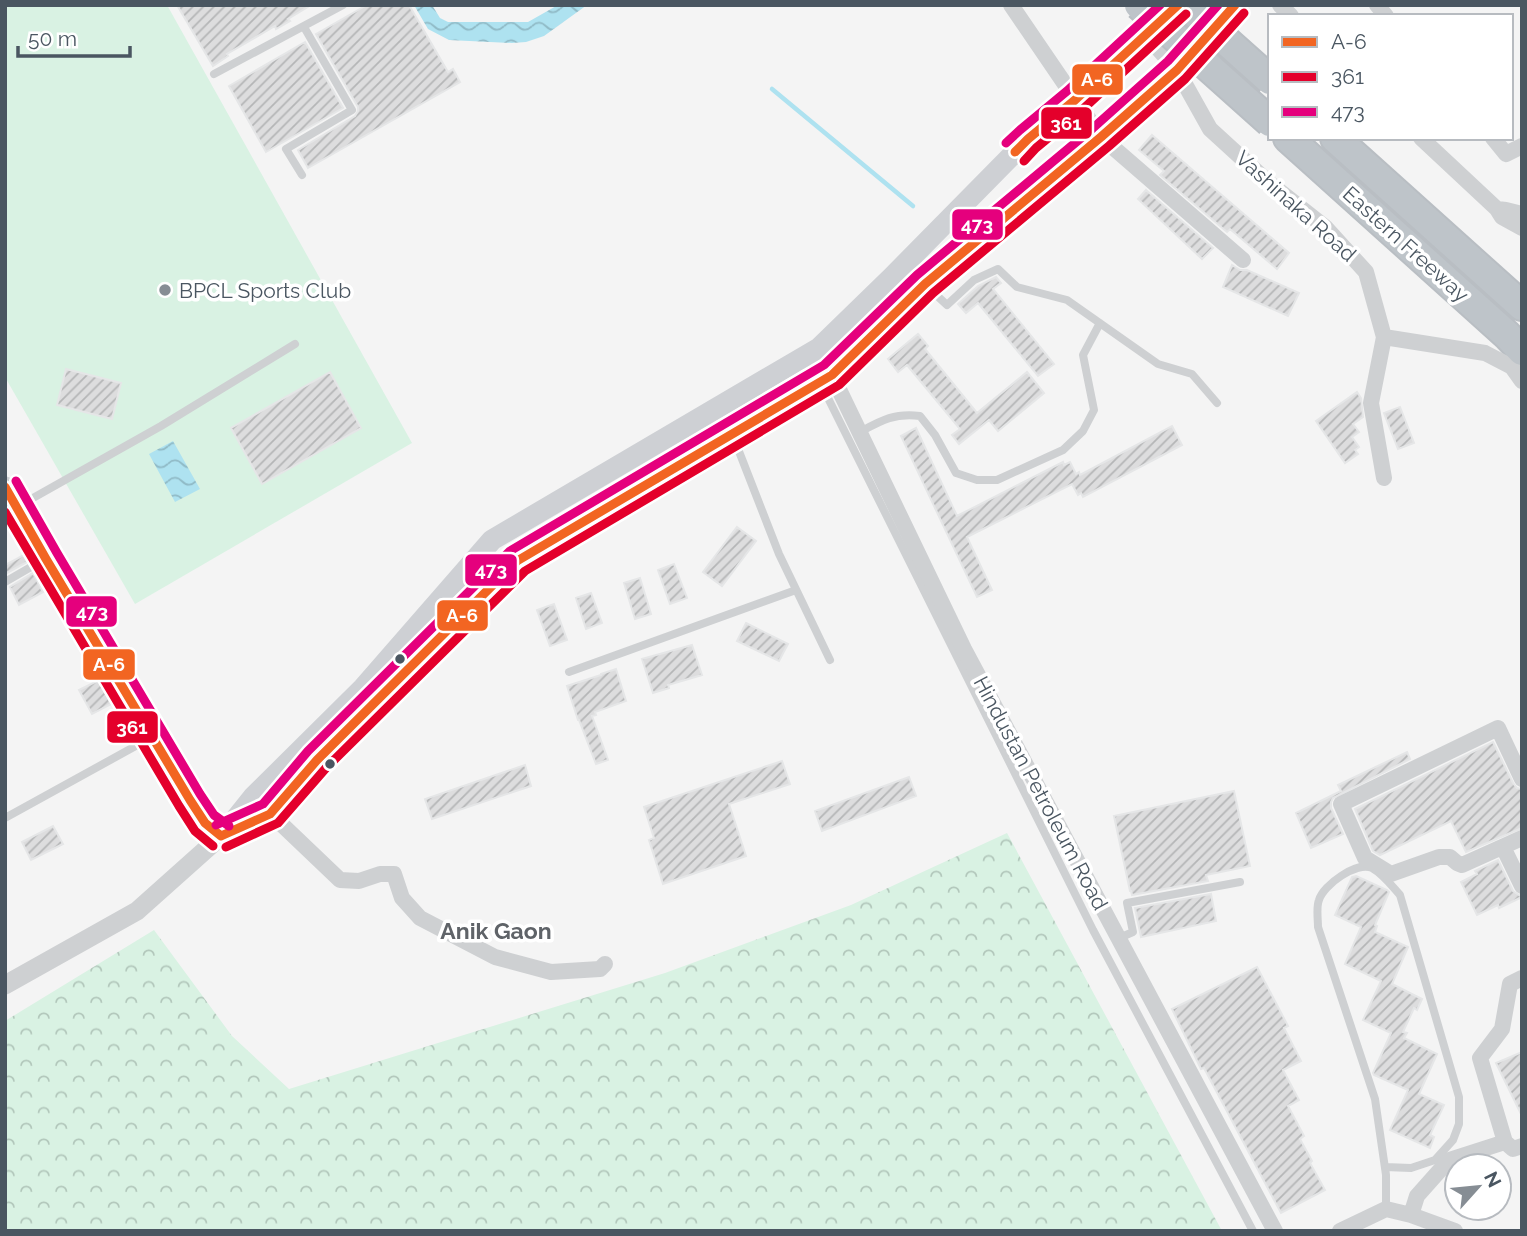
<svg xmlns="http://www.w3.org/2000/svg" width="1527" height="1236" viewBox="0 0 1527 1236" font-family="Raleway,sans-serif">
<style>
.forest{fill:url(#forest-crowns)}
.pitch{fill:#d9f2e3}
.water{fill:url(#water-waves)}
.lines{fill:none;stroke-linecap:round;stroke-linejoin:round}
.stream{stroke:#aee2f0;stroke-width:4.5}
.building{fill:url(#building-hatch);stroke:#e5e6e7;stroke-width:2}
.motorway-casing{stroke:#b9bec3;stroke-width:32}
.service{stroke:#ced0d2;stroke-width:8}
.minor{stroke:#ced0d2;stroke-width:16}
.tertiary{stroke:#ced0d2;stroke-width:19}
.secondary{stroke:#ced0d4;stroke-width:21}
.motorway{stroke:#bec4c9;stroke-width:28}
.motorway-bridge-casing{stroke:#b9bec3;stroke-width:32;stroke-linecap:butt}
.motorway-bridge{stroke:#bec4c9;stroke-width:28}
.bus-1-casing{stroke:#fff;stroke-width:14}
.bus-2-casing{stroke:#fff;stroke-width:14}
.bus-3-casing{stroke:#fff;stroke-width:14}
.bus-1{stroke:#f26522;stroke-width:9}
.bus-2{stroke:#e4002b;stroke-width:9}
.bus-3{stroke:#e5007d;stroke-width:9}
.poi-dot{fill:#868d94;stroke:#fff;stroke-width:2.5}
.bus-dot{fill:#4a5661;stroke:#fff;stroke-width:2.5}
.labels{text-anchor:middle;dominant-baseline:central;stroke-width:7;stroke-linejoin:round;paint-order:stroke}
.street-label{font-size:21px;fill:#4a5661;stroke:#fff}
.poi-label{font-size:21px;fill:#4a5661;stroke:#fff;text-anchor:start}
.neighbourhood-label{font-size:23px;font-weight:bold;fill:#5f6368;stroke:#fff}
.line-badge{stroke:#fff;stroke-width:2.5}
.badge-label{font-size:19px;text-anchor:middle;font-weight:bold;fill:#fff}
</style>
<defs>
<pattern id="forest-crowns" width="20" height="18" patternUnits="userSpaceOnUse" patternTransform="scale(1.75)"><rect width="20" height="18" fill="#d9f2e3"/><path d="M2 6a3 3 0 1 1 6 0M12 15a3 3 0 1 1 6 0" fill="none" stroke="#b2c7bb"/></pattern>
<pattern id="water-waves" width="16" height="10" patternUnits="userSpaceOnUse" patternTransform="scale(1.75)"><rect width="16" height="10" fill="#aee2f0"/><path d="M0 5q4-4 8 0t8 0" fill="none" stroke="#90bac6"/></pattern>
<pattern id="building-hatch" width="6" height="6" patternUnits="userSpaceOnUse" patternTransform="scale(1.75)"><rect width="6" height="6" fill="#ddddde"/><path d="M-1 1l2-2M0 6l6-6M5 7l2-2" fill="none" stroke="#b5b6b7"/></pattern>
</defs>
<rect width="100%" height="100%" fill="#f4f4f4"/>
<path class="forest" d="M1007 833 1222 1231H5V1021L154 930 232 1036 289 1089 665 973 851 905Z"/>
<path class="pitch" d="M5 5H167L412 443 135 604 5 377Z"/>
<path class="water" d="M414 5H432L440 18 448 22H528L558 5H587L544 36 526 42 512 43 449 40 428 29Z
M173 441 200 489 175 502 149 454Z"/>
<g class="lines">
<path class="stream" d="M772 89 913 206"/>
</g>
<path class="building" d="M177 5H311L288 19 290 21 276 29 275 26 227 54 228 56 213 66Z
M367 5H409L448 72 453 69 460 82 308 168 298 150 355 116 358 111V107L316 34Z
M305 42 343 108 266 152 229 86Z
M1152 135 1289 253 1277 269 1230 229 1227 232 1160 175 1164 171 1139 150Z
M1146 190 1213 248 1202 259 1138 199Z
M1232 265 1240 270H1247L1299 293 1288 316 1223 287Z
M996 277 1001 283 993 289 1054 364 1038 376 978 303 966 313 958 304 978 286Z
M918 334 928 346 925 349 977 413 1027 372 1044 393 998 431 989 420 959 444 952 435 960 429 907 365 898 372 888 359Z
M66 369 121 383 112 419 57 405Z
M330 372 361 428 262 484 231 428Z
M1357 392 1361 398 1363 417 1353 424 1359 432 1352 437 1359 447 1355 450 1358 454 1345 463 1316 421Z
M1400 407 1414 443 1398 449 1384 413Z
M1172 426 1182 445 1083 497 1081 493 1078 495 1072 484 967 537 992 590 977 597 901 436 916 428 957 516 1063 462 1064 465 1070 462 1076 474 1079 472 1080 475Z
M737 527 756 541 722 586 703 572Z
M24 555 27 562 5 574V565Z
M674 564 687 598 670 604 658 570Z
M33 573 43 592 19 605 10 587Z
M640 578 651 614 635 619 624 583Z
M591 593 602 623 586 629 576 598Z
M554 604 567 640 550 646 537 610Z
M746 623 788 644 779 661 737 641Z
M692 645 702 675 668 685 669 688 653 693 642 659Z
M616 669 626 701 595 712 596 715 592 716 608 760 596 764 579 720H578L567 686 601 675V674Z
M99 680 111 704 92 714 79 690Z
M1493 742 1513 783 1517 788 1522 789V828L1466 852 1451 821 1380 855 1373 851 1355 809Z
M1407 752 1410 759 1333 798 1331 802V808L1343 834 1311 848 1296 813 1341 791 1338 785Z
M782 761 790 784 729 804 746 856 663 884 649 840 654 838 644 807Z
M525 765 531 786 432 819 425 799Z
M909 777 916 796 822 831 815 811Z
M1234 791 1250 866 1206 875 1208 881 1132 895 1131 891H1130L1114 816Z
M53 826 63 844 31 860 22 842Z
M1498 860 1513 891 1522 897 1499 908 1498 905 1477 915 1461 882 1477 874 1475 871Z
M1356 876 1387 890 1389 892 1375 925 1377 926 1375 932 1408 947 1392 984 1422 999 1417 1010 1414 1008 1403 1032 1407 1033 1404 1038 1437 1054 1419 1094 1444 1105 1430 1135 1434 1137 1430 1148 1390 1130 1408 1090 1374 1075 1373 1073 1391 1033 1363 1020 1381 981 1345 964 1361 927 1335 915 1352 877Z
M1211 894 1216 921 1141 937 1135 908Z
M1257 967 1288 1026 1284 1028 1301 1061 1283 1070 1299 1100 1288 1106 1304 1136 1300 1139 1312 1161 1310 1163 1325 1190 1281 1213 1204 1068 1201 1069 1172 1009Z
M1522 1052V1116L1496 1063Z"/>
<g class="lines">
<defs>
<path id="motorway" d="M1288 138 1507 335 1522 351
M1335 138 1522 306"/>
</defs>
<use href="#motorway" class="motorway-casing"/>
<path class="service" d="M214 74 343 5
M302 175 286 149 352 110 304 27
M906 267 947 305 974 280 998 269 1017 287 1067 300 1158 364 1192 374 1217 403
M821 384 1093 930 1253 1231
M860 432C882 420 894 413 920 416L935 435 956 473 977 480H997L1063 450 1083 431 1094 410 1083 355 1100 323
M733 436 779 554 830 660
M17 507 161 426 295 344
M5 582 43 560
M569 672 796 590
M5 818 152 737
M1119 938 1133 932 1127 903 1240 882
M1385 1167 1411 1168 1435 1160 1453 1140 1459 1124V1097L1400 895C1392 886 1383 874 1372 868 1357 861 1323 885 1319 900 1316 907 1318 919 1318 927L1375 1099 1386 1175V1209"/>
<path class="minor" d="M1011 5 1101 137 1243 260
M1280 5 1291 16
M1377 5 1386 16
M1146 35 1177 70 1210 129 1268 182 1325 227 1366 272 1384 337 1485 353 1512 367 1522 381
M1421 138 1497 209 1502 217 1522 228
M1493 138 1506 154 1522 146
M1497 209 1506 210 1522 214
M819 348 964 649 1275 1231
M806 356 820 382
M1384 478 1371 403 1384 337
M1522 779 1498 728 1341 804 1365 858 1391 874 1439 857H1450L1457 863 1462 865 1522 838
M253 797 340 880 359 881 380 874H394L402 898 420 918 495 957 551 972 600 969 605 964
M1503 847 1522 886
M1505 1142 1513 1149 1522 1146
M1411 1215 1417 1196 1449 1160 1505 1142 1480 1058 1502 1029 1510 984 1522 978
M1340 1231 1386 1209 1411 1215 1455 1231"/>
<path class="tertiary" d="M5 985 137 911 221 836"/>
<path class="secondary" d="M5 487 46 559 190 800 205 823 221 836
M225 832 253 797 363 688 492 540 819 348 892 277 1028 139 1075 100 1178 5
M221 836 270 814 317 760 517 561 832 375 925 284 1101 137 1177 70 1235 5"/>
<use href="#motorway" class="motorway"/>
<defs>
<path id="motorway-bridge" d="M1139 5 1270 122
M1186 5 1270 80"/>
</defs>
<use href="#motorway-bridge" class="motorway-bridge-casing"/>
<use href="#motorway-bridge" class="motorway-bridge"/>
<defs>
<path id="bus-1" d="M1015 152 1028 139 1075 100 1178 5
M5 487 46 559 190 800 205 823 221 836
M221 836 270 814 317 760 517 561 832 375 925 284 1101 137 1177 70 1235 5"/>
<path id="bus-2" d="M1024 161 1036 148 1083 109 1186 14
M5 512 179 806 195 831 213 846
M226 847 278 823 326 768 525 571 839 385 933 293 1109 146 1185 79 1244 13"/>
<path id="bus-3" d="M1006 143 1020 130 1067 91 1160 5
M16 481 57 553 200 794 214 815 229 826
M216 825 263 804 308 751 510 551 824 365 917 275 1093 128 1168 61 1218 5"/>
</defs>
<use href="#bus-1" class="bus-1-casing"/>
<use href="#bus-2" class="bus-2-casing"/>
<use href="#bus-3" class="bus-3-casing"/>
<use href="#bus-1" class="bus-1"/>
<use href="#bus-2" class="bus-2"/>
<use href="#bus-3" class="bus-3"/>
</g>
<circle class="poi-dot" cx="165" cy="290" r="7"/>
<g class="bus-dot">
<circle cx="400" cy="659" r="6"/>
<circle cx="330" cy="764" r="6"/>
</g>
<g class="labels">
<g class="street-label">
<text transform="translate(1296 206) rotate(42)">Vashinaka Road</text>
<text transform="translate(1406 244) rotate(42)">Eastern Freeway</text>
<text transform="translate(1041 793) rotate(62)">Hindustan Petroleum Road</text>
</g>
<g class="poi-label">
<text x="179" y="290">BPCL Sports Club</text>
</g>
<g class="neighbourhood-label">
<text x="496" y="930">Anik Gaon</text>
</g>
</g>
<g class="line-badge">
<rect x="1071" y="63" width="53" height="33" rx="7" fill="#f26522"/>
<rect x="1040" y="106" width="53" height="34" rx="7" fill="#e4002b"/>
<rect x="951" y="208" width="53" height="33" rx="7" fill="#e5007d"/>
<rect x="464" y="553" width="54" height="34" rx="7" fill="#e5007d"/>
<rect x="65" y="595" width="53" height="33" rx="7" fill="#e5007d"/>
<rect x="436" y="599" width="53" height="33" rx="7" fill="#f26522"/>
<rect x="82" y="648" width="54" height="33" rx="7" fill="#f26522"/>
<rect x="106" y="710" width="53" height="34" rx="7" fill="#e4002b"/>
</g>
<g class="badge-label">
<text x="1097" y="86">A-6</text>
<text x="1066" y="130">361</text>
<text x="977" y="231">473</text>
<text x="491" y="576">473</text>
<text x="92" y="618">473</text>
<text x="462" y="622">A-6</text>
<text x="109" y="671">A-6</text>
<text x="132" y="734">361</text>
</g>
<rect width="1527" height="1236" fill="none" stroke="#4a5661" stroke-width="14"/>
<rect x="1268" y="14" width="245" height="126" fill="#ffffff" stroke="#b7bbc0" stroke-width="2"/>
<rect x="1282" y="37" width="35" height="10" fill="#f26522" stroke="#b7bbc0" stroke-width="2"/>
<text x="1331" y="49" font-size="21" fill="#4a5661">A-6</text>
<rect x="1282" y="72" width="35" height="10" fill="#e4002b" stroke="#b7bbc0" stroke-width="2"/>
<text x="1331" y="84" font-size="21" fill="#4a5661">361</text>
<rect x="1282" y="107" width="35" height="10" fill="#e5007d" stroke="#b7bbc0" stroke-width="2"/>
<text x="1331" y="119" font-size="21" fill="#4a5661">473</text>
<g transform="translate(1478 1187) rotate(63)"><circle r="33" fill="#ffffff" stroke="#b7bbc0" stroke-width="2"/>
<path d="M0-5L12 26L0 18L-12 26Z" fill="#868d94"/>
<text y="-10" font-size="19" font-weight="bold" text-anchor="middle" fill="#4a5661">N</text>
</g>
<path d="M18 46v10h112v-10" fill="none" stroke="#4a5661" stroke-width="3.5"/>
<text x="28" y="46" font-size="21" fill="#4a5661" stroke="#ffffff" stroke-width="5" paint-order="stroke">50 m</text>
</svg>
